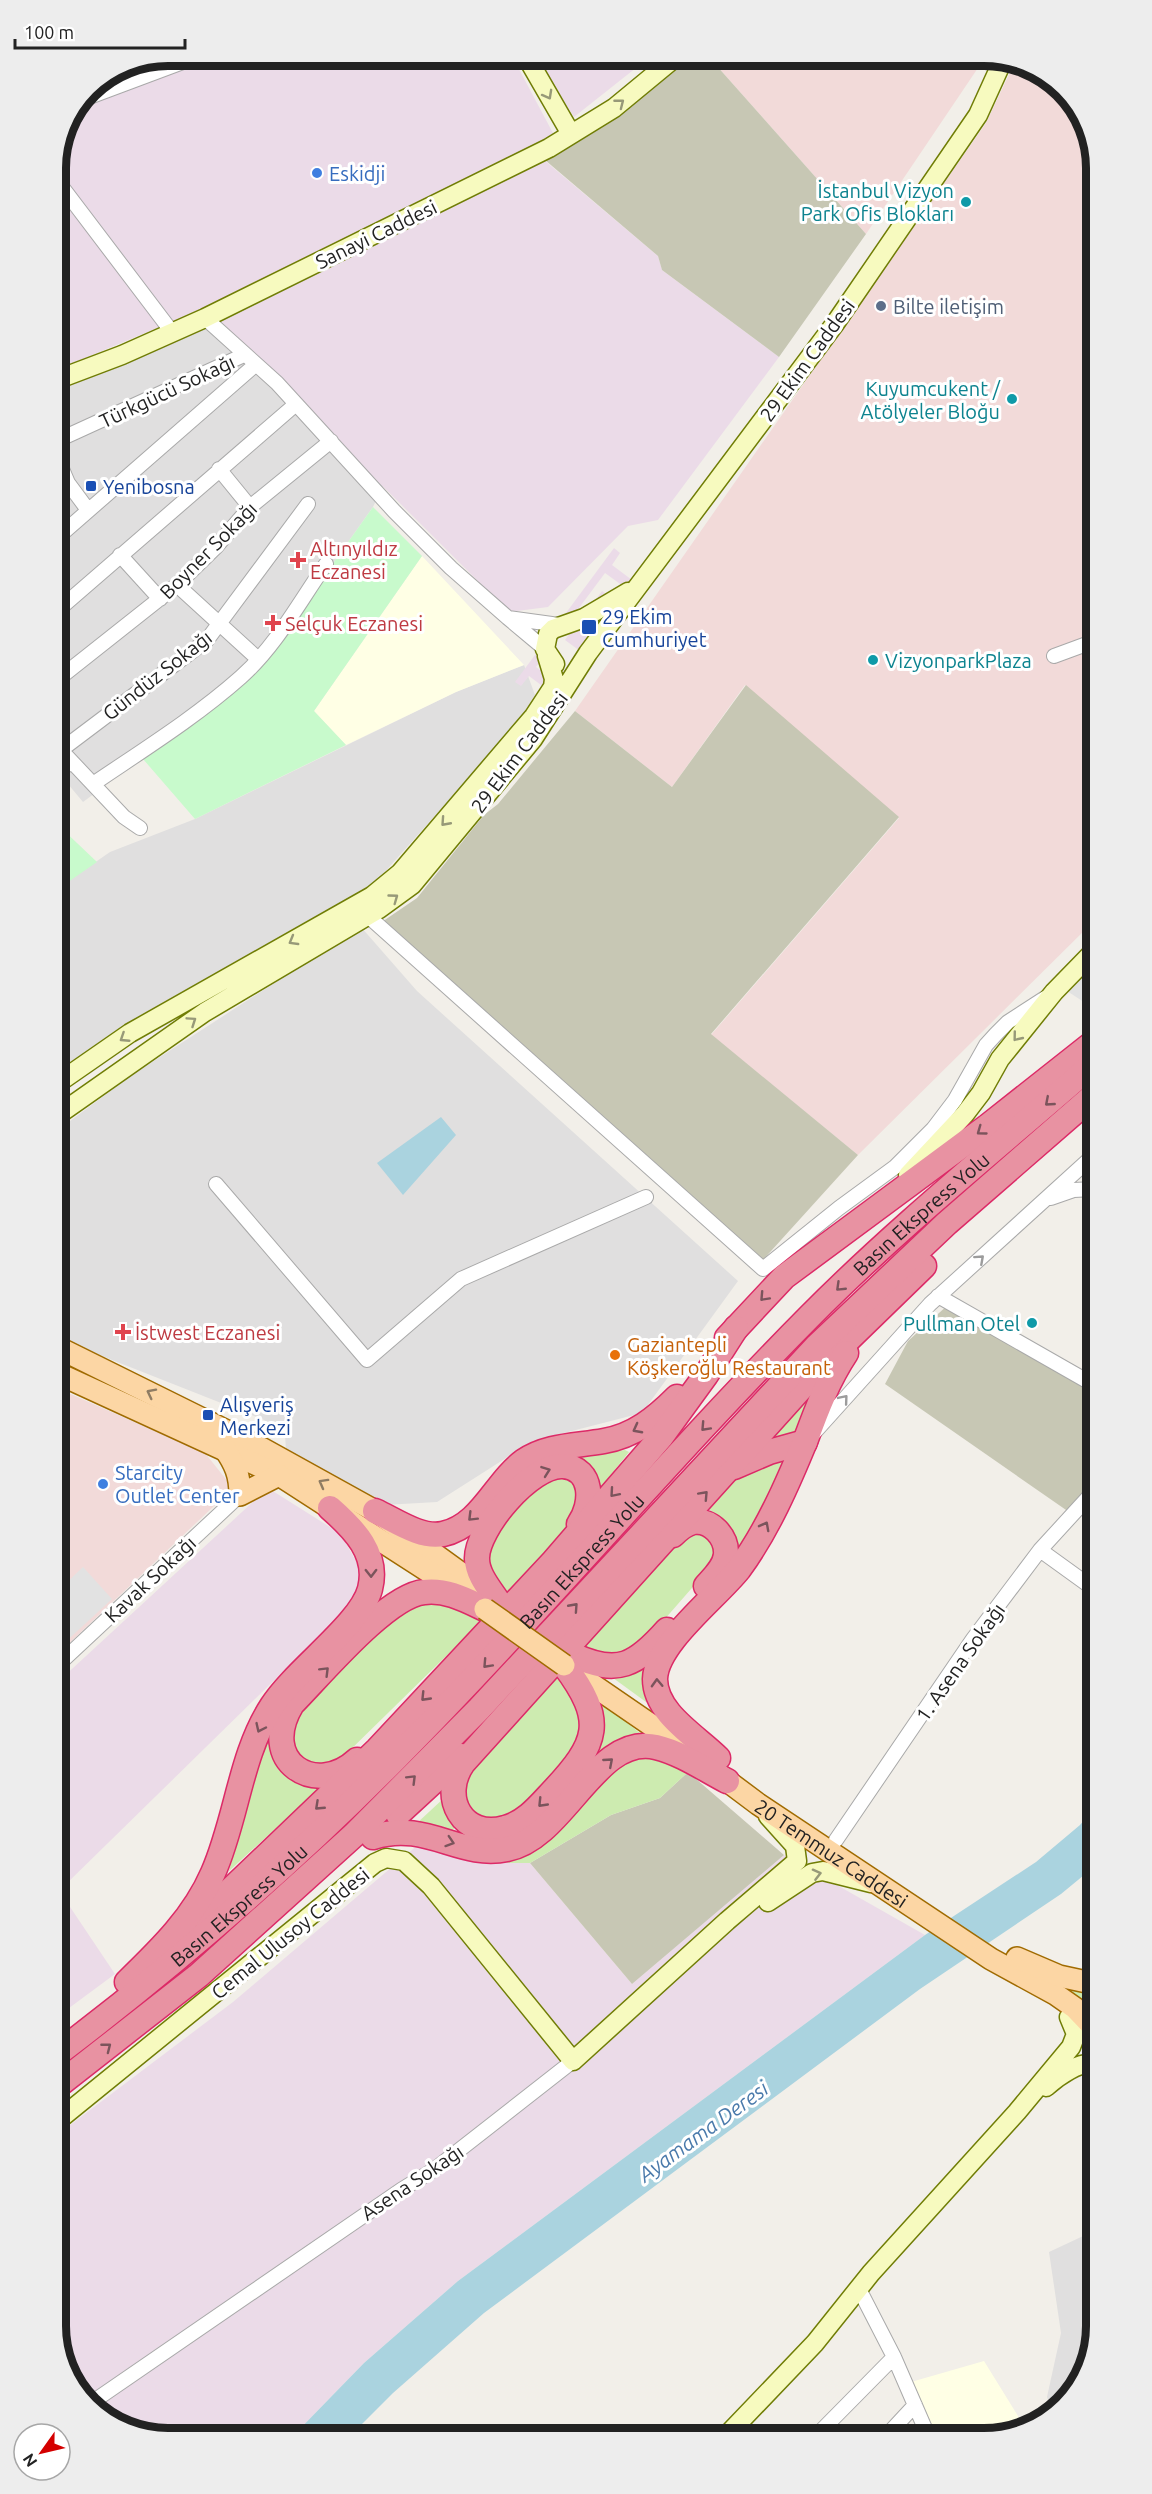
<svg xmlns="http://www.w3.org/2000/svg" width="1152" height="2494" viewBox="0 0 1152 2494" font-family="Ubuntu,sans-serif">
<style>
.residential{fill:#e0dfdf}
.commercial{fill:#f2dad9}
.industrial{fill:#ebdbe8;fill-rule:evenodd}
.education{fill:#ffffe5}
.construction{fill:#c7c7b4}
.grass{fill:#cdebb0}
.park{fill:#c8facc}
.parking{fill:#e2e2e2}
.water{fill:#aad3df}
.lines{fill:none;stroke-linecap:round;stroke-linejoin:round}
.street-casing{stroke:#a9a9a9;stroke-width:16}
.secondary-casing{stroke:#707d05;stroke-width:21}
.primary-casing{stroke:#a06b00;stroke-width:24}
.highway-casing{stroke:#dc2a67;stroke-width:27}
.street{stroke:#fff;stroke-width:14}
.secondary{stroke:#f7fabf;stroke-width:18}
.primary{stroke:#fcd6a4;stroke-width:21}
.highway{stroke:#e892a2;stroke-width:24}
.primary-bridge-casing{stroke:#a06b00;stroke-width:24;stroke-linecap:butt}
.primary-bridge{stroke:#fcd6a4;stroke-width:21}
.oneway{stroke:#979978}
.oneway2{stroke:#7b545c}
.oneway3{stroke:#9c9c9c}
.oneway4{stroke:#8f7c63}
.shop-dot{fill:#3f7fe0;stroke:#fff;stroke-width:2}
.culture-dot{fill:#0f9aa8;stroke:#fff;stroke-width:2}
.service-dot{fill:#5c6f8a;stroke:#fff;stroke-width:2}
.transit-dot{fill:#1a4fb4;stroke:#fff;stroke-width:2}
.health-dot{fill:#e0444e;stroke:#fff;stroke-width:2}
.food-dot{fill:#e8710a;stroke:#fff;stroke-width:2}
.labels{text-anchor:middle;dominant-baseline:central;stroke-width:6;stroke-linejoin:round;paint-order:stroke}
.shop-label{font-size:20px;fill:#366cbe;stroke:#fff;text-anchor:start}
.culture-label{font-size:20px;fill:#0d838f;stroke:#fff;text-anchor:end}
.street-label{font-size:20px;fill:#222;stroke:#fff}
.service-label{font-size:20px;fill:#4e5e75;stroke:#fff;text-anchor:start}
.transit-label{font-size:20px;fill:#164399;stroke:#fff;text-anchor:start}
.health-label{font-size:20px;fill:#be3a42;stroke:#fff;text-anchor:start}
.food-label{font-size:20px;fill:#c56008;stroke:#fff;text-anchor:start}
.water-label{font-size:21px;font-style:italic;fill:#4a7aab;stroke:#fff}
.rim{fill:none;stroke:#222;stroke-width:8}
</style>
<rect width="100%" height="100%" fill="#f2efe9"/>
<path class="residential" d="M219 323 383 486 373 507 257 670 237 688 83 802 63 778 57 783 56 387Z
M524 665 535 695 515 726 374 884 145 1013 58 1070V888L110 852 195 819 456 692Z
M361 927 417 991 738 1281 642 1413 533 1441 437 1502 384 1505 286 1451 285 1434 264 1420 59 1339 58 1130 132 1075Z
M1096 2230V2326L1077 2389 1051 2409 1047 2397 1061 2333 1049 2252Z"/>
<path class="commercial" d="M708 56H986L866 234Z
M1014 64 1053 79 1090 132 1093 922 858 1155 711 1035 899 818 745 685 672 787 575 711 986 123Z
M59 1389 205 1453 233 1488 60 1652Z"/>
<path class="industrial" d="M168 56H512L554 135 186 316 56 370V161L89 88 125 64Z
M535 56H651L574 117Z
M544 160 658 256 662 270 779 357 658 520 628 526 548 607 509 612 219 323Z
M614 548 620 553 612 565 640 586 649 574 655 579 556 713 557 697 529 676 521 686 515 682ZM605 573 634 594 617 602 602 591 583 617 576 612ZM570 621 576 625 565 640 580 651 564 688 544 666 540 670 536 667Z
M268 1488 341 1534 357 1563 362 1581 346 1610 60 1890V1680Z
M419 1844 509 1863H530L632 1984 784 1855 925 1935 458 2281 364 2363 292 2437 160 2438 99 2415 62 2362 61 2132 233 2002Z
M60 1892 115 1974 61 2014Z"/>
<path class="education" d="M422 556 524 665 456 692 346 745 314 711Z
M984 2361 1026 2429 1020 2432 935 2433 911 2382Z"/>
<path class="construction" d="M685 56H708L866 234 779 357 662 270 658 256 545 160Z
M746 685 899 817 711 1034 858 1155 762 1261 376 926 417 898 484 815 498 804 575 711 672 787Z
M949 1304 1094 1388V1486L1069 1512 885 1384 908 1341Z
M688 1772 784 1855 632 1984 530 1863 611 1815 660 1798Z"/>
<path class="grass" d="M815 1386 796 1436 766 1446Z
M625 1450 629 1452 601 1487 594 1472 577 1458Z
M789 1452 770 1496 741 1547H738L727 1524 708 1508 746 1466Z
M567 1476 580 1489 568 1526 508 1594 497 1585 486 1557 497 1526 539 1484Z
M690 1532 701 1533 714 1539 716 1556 705 1573 650 1636 614 1661 578 1645 673 1546Z
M444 1600 484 1619 342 1758C337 1760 329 1765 324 1765 320 1765 313 1762 310 1761 281 1753 296 1716 308 1700L390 1620 410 1605Z
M650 1656 644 1675 646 1702 609 1675Z
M554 1671 576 1691 583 1735C567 1761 528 1814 498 1819 491 1821 482 1816 475 1815L464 1796 467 1775Z
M591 1694 641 1734 598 1757 589 1759Z
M272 1723 321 1787 229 1871 259 1758Z
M628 1755 660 1758 688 1772 660 1798 611 1815 530 1863H509L485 1858Z
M444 1798 458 1824 450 1833 416 1824Z
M1049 1982 1096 1990V2017Z"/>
<path class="park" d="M373 507 422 556 314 711 346 745 195 819 143 759 237 688 257 670Z
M57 824 97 862 58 889Z"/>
<path class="parking" d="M1093 961V1008L1067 991Z
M83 1567 112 1599 60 1647V1589Z"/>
<path class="water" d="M441 1117 456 1135 403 1195 377 1163Z
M1095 1807V1866L1061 1894 920 1989 484 2313 393 2393 349 2437H292L364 2363 458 2281 925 1935 1036 1862 1080 1825Z"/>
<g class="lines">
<defs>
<path id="street" d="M84 99 199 56
M56 179 172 332
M205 318 277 383 394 511 451 568 508 618
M56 441 244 355
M57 457 68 483 88 510
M219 469 250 507
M57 538 255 365
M120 555 160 599
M177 585 257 658
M57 611 296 404
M545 649 508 618 559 625
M1054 656 1092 642
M57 680 177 585 216 547 250 507 331 441
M57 746 124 817 140 828
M61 750 207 640 308 504
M57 774 71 761
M93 784C143 750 196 717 241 677 276 646 300 601 326 564
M368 916 763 1269 839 1208 895 1167 933 1129 955 1100 986 1045 996 1034 1008 1022 1045 998
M216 1184 367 1360 461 1279 646 1197
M1051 1198 1074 1190 1093 1189
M938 1296 1094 1385
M813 1434 930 1304 1093 1156
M1040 1550 1094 1589
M60 1663 240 1495
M836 1840 973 1639 1040 1550 1094 1491
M859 2289 894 2357 927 2433
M91 2403 401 2190 435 2169 573 2061
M889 2433 915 2405
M818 2434 894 2357"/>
<path id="secondary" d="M526 56 571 134
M56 380 122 355 205 318 549 148 614 108 677 56
M555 664 545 649 548 634 553 629 584 618 628 592
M58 1083 130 1033 372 896 400 873 534 716 553 687 554 679 547 656
M58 1115 205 1012 379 909 412 885 533 739 588 653 834 325 978 115 1003 60
M908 1175 965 1114 981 1093 1000 1059 1054 992 1093 952
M768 1902 812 1873 823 1871 871 1883
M1073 2021 1096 2045
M1046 2087C1057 2077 1080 2060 1096 2064
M61 2118 375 1863 386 1858 404 1861 431 1886 573 2061 727 1921 797 1861 795 1846 768 1816
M728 2434 815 2343 871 2273 1017 2112 1071 2047 1076 2034 1069 2017"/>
<g id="primary">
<path d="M59 1348 263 1449 375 1511 495 1598"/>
<path d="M59 1374 279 1475 465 1595"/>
<path d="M224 1448C235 1464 240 1475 240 1495L279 1475"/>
<path id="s1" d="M568 1668 670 1738 758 1804 991 1959 1055 1994 1075 2008 1096 2030"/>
<path d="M1017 1958 1059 1976 1096 1984"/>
</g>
<g id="highway">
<path d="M727 1338 784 1277 988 1126 1093 1043"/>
<path d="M734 1467 769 1452 805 1442"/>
<path d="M375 1511C395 1520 421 1539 443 1534 481 1526 495 1482 524 1461 547 1445 577 1446 604 1441 634 1436 656 1418 677 1397"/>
<path d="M673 1535C678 1530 685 1524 693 1522 711 1519 727 1537 726 1554 725 1567 714 1577 706 1586"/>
<path d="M497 1600C489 1588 477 1574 477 1559 476 1529 531 1464 563 1466 594 1468 593 1505 579 1524"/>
<path d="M573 1655C618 1676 636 1665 667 1630"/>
<path d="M564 1665C606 1721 599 1742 552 1792 539 1806 525 1823 505 1828 463 1840 439 1797 463 1763L820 1367 924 1266"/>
<path d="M718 1758C696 1736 655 1713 655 1679 656 1643 717 1597 739 1569 767 1531 788 1483 806 1439 817 1409 828 1380 846 1353"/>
<path d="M357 1760C316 1798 257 1762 292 1704 320 1676 386 1596 424 1592 446 1589 466 1600 485 1609"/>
<path d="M398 1814 461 1756"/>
<path d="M373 1837C427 1820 459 1859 507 1849 565 1838 596 1733 656 1747 681 1753 704 1769 727 1781"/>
<path d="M173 1945 377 1750 552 1563 661 1437 706 1375 736 1328"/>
<path d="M127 1982C161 1949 194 1917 213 1873 237 1819 240 1755 272 1706 295 1670 361 1624 370 1589 379 1554 354 1529 330 1508"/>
<path id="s2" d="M61 2051C179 1961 291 1864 396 1758 538 1615 667 1460 809 1317 898 1227 998 1147 1093 1064"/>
<path d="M61 2083 199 1975 354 1835 479 1709 817 1346 947 1223 1093 1096"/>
</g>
</defs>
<use href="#street" class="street-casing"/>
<use href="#secondary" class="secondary-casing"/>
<use href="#primary" class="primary-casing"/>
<use href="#highway" class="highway-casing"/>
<use href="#street" class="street"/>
<use href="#secondary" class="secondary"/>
<use href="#primary" class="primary"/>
<use href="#highway" class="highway"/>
<defs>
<path id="primary-bridge" d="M485 1609 564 1665"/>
</defs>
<use href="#primary-bridge" class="primary-bridge-casing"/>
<use href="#primary-bridge" class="primary-bridge"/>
</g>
<defs><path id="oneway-chevron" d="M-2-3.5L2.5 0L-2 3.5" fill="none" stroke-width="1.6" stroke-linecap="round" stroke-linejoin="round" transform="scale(1.5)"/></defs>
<g class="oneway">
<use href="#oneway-chevron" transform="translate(548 95) rotate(61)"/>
<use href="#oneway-chevron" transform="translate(620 103) rotate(-38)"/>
<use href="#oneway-chevron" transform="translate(445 822) rotate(132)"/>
<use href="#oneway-chevron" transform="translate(394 898) rotate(-36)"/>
<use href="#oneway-chevron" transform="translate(293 941) rotate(150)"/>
<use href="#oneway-chevron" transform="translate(192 1021) rotate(-34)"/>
<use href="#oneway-chevron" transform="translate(1017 1037) rotate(129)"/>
<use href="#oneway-chevron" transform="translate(124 1038) rotate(147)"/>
<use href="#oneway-chevron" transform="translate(817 1874) rotate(-14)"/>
</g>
<g class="oneway2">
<use href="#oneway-chevron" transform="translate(1049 1102) rotate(139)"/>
<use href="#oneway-chevron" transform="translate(981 1131) rotate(144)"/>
<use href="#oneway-chevron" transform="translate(840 1287) rotate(136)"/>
<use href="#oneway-chevron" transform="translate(764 1297) rotate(133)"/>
<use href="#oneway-chevron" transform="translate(705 1427) rotate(133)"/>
<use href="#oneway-chevron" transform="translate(637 1429) rotate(152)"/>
<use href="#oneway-chevron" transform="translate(546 1471) rotate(-20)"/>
<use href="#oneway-chevron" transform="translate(614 1493) rotate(131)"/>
<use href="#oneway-chevron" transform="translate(704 1495) rotate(-47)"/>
<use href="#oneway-chevron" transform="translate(472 1517) rotate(135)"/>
<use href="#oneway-chevron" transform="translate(765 1526) rotate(-62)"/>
<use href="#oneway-chevron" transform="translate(371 1573) rotate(89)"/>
<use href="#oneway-chevron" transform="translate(574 1607) rotate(-48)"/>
<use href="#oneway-chevron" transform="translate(487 1664) rotate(133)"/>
<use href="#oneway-chevron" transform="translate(325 1671) rotate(-45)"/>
<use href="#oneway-chevron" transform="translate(657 1683) rotate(-92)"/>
<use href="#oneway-chevron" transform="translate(425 1697) rotate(134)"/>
<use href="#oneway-chevron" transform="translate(260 1728) rotate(115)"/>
<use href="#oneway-chevron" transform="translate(609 1762) rotate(-41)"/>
<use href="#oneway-chevron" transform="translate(412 1779) rotate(-45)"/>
<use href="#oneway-chevron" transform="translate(542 1803) rotate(134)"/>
<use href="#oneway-chevron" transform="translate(319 1806) rotate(137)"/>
<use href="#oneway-chevron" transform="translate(450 1842) rotate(18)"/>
<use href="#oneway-chevron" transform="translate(107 2047) rotate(-38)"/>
</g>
<g class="oneway3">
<use href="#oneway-chevron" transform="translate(980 1259) rotate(-42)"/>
<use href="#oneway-chevron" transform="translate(844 1399) rotate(-50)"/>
</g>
<g class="oneway4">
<use href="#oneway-chevron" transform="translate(151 1393) rotate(-153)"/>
<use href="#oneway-chevron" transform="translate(323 1483) rotate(-151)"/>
</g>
<g class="shop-dot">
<circle cx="317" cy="173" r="6"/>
<circle cx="103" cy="1484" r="6"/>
</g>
<g class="culture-dot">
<circle cx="966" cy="202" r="6"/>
<circle cx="1012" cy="399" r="6"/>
<circle cx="873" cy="660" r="6"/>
<circle cx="1032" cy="1323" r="6"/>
</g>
<circle class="service-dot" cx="881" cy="306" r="6"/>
<g class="transit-dot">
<rect x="85" y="480" width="12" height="12" rx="3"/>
<rect x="581" y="619" width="16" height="16" rx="3"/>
<rect x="202" y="1409" width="12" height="12" rx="3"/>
</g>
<g class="health-dot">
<path d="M295 551h6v6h6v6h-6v6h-6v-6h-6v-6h6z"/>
<path d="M270 614h6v6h6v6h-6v6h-6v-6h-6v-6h6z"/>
<path d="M120 1323h6v6h6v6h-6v6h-6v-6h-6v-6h6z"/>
</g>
<circle class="food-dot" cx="615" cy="1355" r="6"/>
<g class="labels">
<g class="shop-label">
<text x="329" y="173">Eskidji</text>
<text x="115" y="1472">Starcity<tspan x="115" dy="23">Outlet Center</tspan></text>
</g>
<g class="culture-label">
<text x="954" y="190">İstanbul Vizyon<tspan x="954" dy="23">Park Ofis Blokları</tspan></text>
<text x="1000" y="388">Kuyumcukent /<tspan x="1000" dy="23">Atölyeler Bloğu</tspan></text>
<text x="885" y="660" text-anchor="start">VizyonparkPlaza</text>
<text x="1020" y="1323">Pullman Otel</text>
</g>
<g class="street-label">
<text transform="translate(376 234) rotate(-26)">Sanayi Caddesi</text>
<text transform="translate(807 360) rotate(-54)">29 Ekim Caddesi</text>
<text transform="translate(167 391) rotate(-25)">Türkgücü Sokağı</text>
<text transform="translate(208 550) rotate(-45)">Boyner Sokağı</text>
<text transform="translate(157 675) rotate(-38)">Gündüz Sokağı</text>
<text transform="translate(519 752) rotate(-53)">29 Ekim Caddesi</text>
<text stroke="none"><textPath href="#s2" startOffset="1202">Basın Ekspress Yolu</textPath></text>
<text stroke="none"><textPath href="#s2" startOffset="716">Basın Ekspress Yolu</textPath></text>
<text transform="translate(150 1579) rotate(-43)">Kavak Sokağı</text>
<text transform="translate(960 1662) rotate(-55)">1. Asena Sokağı</text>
<text stroke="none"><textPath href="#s1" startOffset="322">20 Temmuz Caddesi</textPath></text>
<text stroke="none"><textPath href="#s2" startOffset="230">Basın Ekspress Yolu</textPath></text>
<text transform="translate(290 1933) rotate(-39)">Cemal Ulusoy Caddesi</text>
<text transform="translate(412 2182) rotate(-34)">Asena Sokağı</text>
</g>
<g class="service-label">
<text x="893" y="306">Bilte iletişim</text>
</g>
<g class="transit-label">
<text x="103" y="486">Yenibosna</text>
<text x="602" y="616">29 Ekim<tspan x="602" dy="23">Cumhuriyet</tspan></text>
<text x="220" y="1404">Alışveriş<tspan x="220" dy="23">Merkezi</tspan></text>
</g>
<g class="health-label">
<text x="310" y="548">Altınyıldız<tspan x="310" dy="23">Eczanesi</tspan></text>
<text x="285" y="623">Selçuk Eczanesi</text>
<text x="135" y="1332">İstwest Eczanesi</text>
</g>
<g class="food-label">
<text x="627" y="1344">Gaziantepli<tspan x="627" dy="23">Köşkeroğlu Restaurant</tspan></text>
</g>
<g class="water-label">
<text transform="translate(703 2131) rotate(-36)">Ayamama Deresi</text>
</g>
</g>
<path d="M0 0H1152V2494H0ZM168 66H984A102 102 0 0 1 1086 168V2326A102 102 0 0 1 984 2428H168A102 102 0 0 1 66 2326V168A102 102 0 0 1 168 66Z" fill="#ededed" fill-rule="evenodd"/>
<path class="rim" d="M168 66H984A102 102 0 0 1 1086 168V2326A102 102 0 0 1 984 2428H168A102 102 0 0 1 66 2326V168A102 102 0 0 1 168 66Z"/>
<g transform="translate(42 2452) rotate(236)"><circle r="28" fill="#ffffff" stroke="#a7a7a7" stroke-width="1.5"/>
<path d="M0-4.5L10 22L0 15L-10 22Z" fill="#d40000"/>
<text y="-9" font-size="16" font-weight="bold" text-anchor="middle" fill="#222222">N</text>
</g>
<path d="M15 39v9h170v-9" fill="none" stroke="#222222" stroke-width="3"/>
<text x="24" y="39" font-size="18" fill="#222222" stroke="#ffffff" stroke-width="4.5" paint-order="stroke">100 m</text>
</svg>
